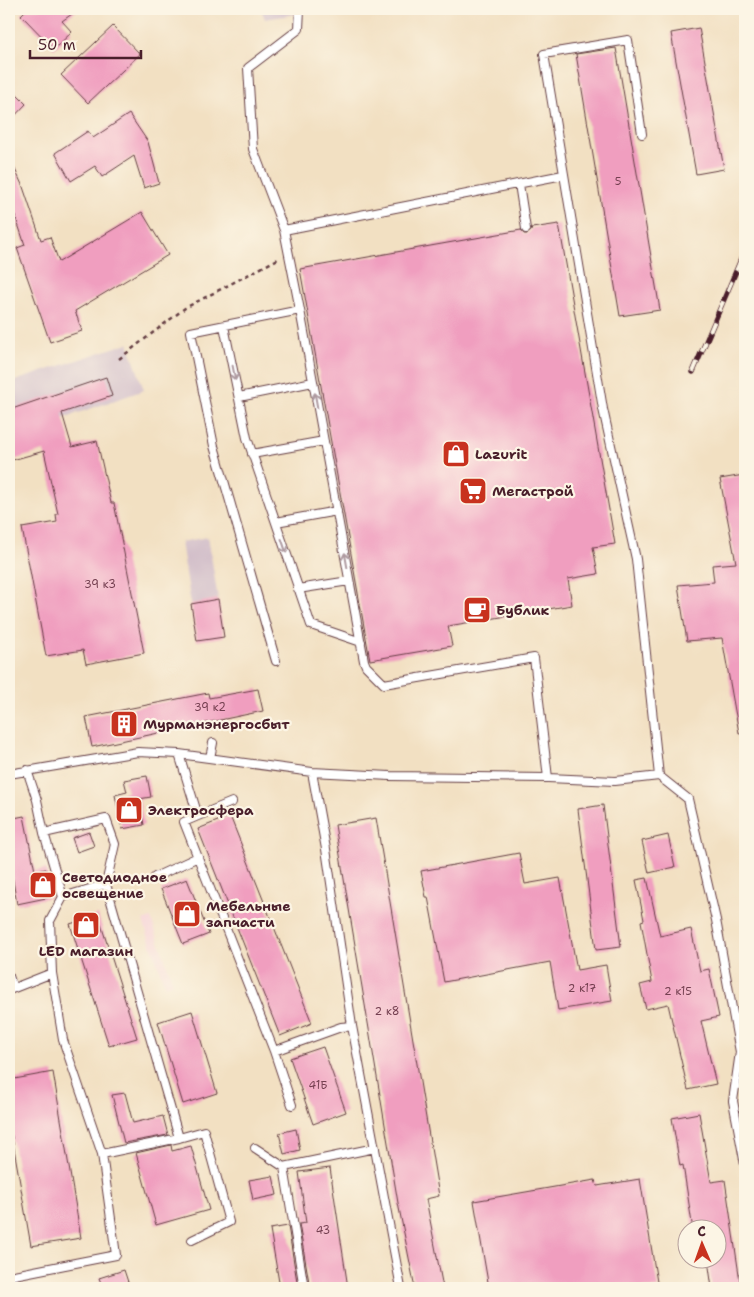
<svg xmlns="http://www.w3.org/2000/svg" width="754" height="1297" viewBox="0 0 754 1297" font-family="'Shantell Sans',sans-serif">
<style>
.built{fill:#f6cfd6}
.industrial{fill:#d1bdc9}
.building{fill:#f09ebf}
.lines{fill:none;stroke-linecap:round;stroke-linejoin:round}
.service-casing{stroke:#633c42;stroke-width:10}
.path{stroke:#633c42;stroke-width:2.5;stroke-dasharray:4 4;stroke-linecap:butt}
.service{stroke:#fff;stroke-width:8}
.rail-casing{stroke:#4a1f2b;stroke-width:5.5}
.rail{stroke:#fcf5e5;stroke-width:4;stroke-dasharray:11;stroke-linecap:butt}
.oneway{stroke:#ae9aa0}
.labels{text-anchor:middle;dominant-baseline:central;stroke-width:4.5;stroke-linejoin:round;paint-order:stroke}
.number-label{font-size:11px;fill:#743f50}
.poi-label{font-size:14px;font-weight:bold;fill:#4a1f2b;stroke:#fcf5e5;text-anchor:start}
</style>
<rect width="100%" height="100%" fill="#fcf5e5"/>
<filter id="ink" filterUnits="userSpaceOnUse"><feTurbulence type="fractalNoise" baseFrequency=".02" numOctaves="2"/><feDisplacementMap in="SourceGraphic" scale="10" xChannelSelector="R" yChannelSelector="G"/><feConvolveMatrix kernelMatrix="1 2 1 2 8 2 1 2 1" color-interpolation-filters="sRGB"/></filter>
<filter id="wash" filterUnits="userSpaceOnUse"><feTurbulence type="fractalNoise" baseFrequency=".0096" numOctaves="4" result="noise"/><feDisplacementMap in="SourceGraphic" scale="20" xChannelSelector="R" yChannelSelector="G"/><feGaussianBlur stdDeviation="1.12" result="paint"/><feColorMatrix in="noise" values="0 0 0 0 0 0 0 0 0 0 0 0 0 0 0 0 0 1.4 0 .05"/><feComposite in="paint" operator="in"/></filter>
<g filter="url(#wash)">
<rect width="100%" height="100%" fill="#f2e0c2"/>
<path class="built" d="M151 918 173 983 165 986 143 921Z"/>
<path class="industrial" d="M261 9H328L265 19Z
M128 343 144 390 9 437V383Z
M208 537 218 599 191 604 181 542Z"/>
<g id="blocks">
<path class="building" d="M27 9H79L62 21 72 32 54 49 21 15Z
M113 26 140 54 88 103 61 75Z
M699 28 724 169 696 174 671 33Z
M616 48 660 310 620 316 576 54Z
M9 87 26 104 9 122Z
M129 114 148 142 159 183 144 188 134 156 102 177 95 166 71 181 55 153 88 131 93 138Z
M9 156 23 187 41 240 50 237 59 262 142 212 168 255 75 311 82 331 50 342 17 248 25 245 9 197Z
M559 224 615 544 593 547 598 574 568 579 572 605 448 626 452 646 370 660 300 269 521 230 524 234H527L531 231 532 228Z
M106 377 112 396 62 413 72 447 97 441 111 503H114L144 653 86 664 83 650 46 656 22 528 57 522 56 514H58L44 451 9 461V410Z
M744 475 745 482V732L739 733 722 638 687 641 678 585 714 582 712 565 736 563 720 479Z
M218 599 224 637 197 641 191 604Z
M258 689 263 711 92 747 86 717 208 693 209 698Z
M147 776 151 797 139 799 144 825 122 829 115 795 127 792 124 780Z
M603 805 621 947 596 950 578 809Z
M24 816 35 871 46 869 51 897 17 904 12 875 9 876V819Z
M230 816 312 1023 280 1036 198 829Z
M376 818 439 1196 426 1199 443 1288H415L398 1203 335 825Z
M89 832 94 846 77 852 72 838Z
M668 835 675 867 649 873 642 841Z
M519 853 525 884 560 878 577 970 606 965 612 1001 558 1010 550 962 444 982 428 897H426L421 871Z
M647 878 660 936 691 929 700 971 709 969 719 1017 701 1021 716 1084 688 1090 668 1004 646 1009 640 985 652 982 641 921 644 920 636 880Z
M187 879 209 934 183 944 161 889Z
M98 915 137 1038 109 1046 70 924Z
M192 1011 217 1093 183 1104 158 1022Z
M323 1047 346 1112 313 1124 290 1058Z
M53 1072 81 1238 31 1246 9 1120V1080Z
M125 1093 133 1123 163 1116 168 1135 124 1143 112 1095Z
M699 1113 711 1182 725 1180 741 1288H712L708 1260H716V1230H693L683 1165 680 1166 672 1118Z
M296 1129 300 1150 284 1154 279 1133Z
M171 1145 172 1151 191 1146 209 1210 156 1225 136 1153Z
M330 1168 348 1288H310L299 1224 306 1223 299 1172Z
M273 1176 277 1195 253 1200 249 1180Z
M640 1179 658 1288H489L474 1201 595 1180 597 1186Z
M288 1226 298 1288H280L270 1229Z
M124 1270 130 1288H103L99 1278Z"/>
</g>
</g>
<g filter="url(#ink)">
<use href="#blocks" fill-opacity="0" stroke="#633c42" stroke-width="1"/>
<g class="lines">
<defs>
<path id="service" d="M300 9 299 29 248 68 253 149 284 230 300 310 364 661 366 666 384 684 534 658 548 778
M642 134 628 40 544 54 603 409 636 559 659 776
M519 184 526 229
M284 230 563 175
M224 326 247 438 311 625 361 642
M239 397 313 382
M252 454 324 441
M276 522 337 511
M298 589 349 581
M276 661 214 446 191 332 300 310
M179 754 198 816 232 802
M210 758 213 743
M312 772 326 849 352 1026 401 1288
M9 774 138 752 179 754 312 772 390 776 548 778 615 781 659 776 688 799 716 920 740 1052 733 1101 745 1165
M198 816 184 822 274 1051 292 1105
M44 833 106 819 115 844 106 884
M155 877 198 857
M63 897 50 921 52 973 63 1040 102 1154
M9 976 13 988
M9 990 52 973
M274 1051 341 1027 352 1026
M179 1138 204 1131 229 1222 192 1240
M255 1148 284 1167 375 1148
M284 1167 304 1288
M9 1276 116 1255 102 1154 179 1138 106 884 63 897 44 833 37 800 27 770"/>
</defs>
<use href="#service" class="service-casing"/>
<path class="path" d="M119 359 185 308 278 259"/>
<use href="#service" class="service"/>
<defs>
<path id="rail" d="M693 372 745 250"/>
</defs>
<use href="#rail" class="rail-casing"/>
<use href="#rail" class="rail"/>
</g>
<defs><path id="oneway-shaft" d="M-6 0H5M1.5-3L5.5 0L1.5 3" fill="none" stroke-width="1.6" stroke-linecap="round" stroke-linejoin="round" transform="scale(1.25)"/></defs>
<g class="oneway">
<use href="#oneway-shaft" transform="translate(234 373) rotate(79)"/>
<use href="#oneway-shaft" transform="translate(316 400) rotate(-100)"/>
<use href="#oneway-shaft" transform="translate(284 546) rotate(71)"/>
<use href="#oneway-shaft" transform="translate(346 560) rotate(-100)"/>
</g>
</g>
<defs>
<symbol id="shop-square" viewBox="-11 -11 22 22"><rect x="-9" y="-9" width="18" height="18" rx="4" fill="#c8321e" stroke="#fcf5e5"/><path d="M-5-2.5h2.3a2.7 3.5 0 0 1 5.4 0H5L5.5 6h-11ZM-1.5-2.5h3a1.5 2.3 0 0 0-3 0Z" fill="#fff"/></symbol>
<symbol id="supermarket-square" viewBox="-11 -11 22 22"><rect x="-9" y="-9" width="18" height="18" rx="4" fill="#c8321e" stroke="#fcf5e5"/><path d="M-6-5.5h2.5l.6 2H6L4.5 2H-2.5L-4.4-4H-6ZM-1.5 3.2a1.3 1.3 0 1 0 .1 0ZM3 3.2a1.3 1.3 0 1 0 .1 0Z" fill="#fff"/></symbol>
<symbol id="cafe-square" viewBox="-11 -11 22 22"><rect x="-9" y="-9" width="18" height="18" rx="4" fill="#c8321e" stroke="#fcf5e5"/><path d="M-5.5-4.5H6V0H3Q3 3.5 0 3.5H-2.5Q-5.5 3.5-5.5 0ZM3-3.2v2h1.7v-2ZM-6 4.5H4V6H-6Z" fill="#fff"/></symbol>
<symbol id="building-square" viewBox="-11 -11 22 22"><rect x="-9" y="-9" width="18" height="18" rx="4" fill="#c8321e" stroke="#fcf5e5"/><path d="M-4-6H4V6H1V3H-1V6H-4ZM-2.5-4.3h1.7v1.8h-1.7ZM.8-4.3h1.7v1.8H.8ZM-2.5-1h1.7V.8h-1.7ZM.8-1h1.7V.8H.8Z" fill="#fff"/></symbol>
</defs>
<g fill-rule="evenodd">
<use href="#shop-square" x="440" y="438" width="32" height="32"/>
<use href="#supermarket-square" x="457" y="475" width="32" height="32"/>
<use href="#cafe-square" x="461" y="594" width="32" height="32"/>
<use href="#building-square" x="108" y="708" width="32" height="32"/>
<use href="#shop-square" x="113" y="794" width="32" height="32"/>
<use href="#shop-square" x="27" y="869" width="32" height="32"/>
<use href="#shop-square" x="171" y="898" width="32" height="32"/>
<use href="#shop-square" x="70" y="909" width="32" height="32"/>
</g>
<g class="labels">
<g class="number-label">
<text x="618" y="181">5</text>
<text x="100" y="584">39 к3</text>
<text x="210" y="707">39 к2</text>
<text x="582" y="988">2 к17</text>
<text x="678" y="991">2 к15</text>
<text x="387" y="1011">2 к8</text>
<text x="318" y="1085">41Б</text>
<text x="323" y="1230">43</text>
</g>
<g class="poi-label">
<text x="475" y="454">Lazurit</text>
<text x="492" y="491">Мегастрой</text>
<text x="496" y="610">Бублик</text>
<text x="143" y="724">Мурманэнергосбыт</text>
<text x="148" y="810">Электросфера</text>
<text x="62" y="877">Светодиодное<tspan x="62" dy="16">освещение</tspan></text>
<text x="206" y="906">Мебельные<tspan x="206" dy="16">запчасти</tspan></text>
<text x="86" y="951" text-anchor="middle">LED магазин</text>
</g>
</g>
<rect width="754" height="1297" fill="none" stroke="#fcf5e5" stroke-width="30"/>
<g transform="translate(702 1244) rotate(358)"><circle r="24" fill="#fcf5e5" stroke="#b59f9b"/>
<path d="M0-4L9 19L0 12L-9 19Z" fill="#c8321e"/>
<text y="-8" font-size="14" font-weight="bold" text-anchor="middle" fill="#4a1f2b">С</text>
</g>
<path d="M30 50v8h111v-8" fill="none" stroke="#4a1f2b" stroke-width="2.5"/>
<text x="38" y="50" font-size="15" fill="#4a1f2b" stroke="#fcf5e5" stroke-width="4" paint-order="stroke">50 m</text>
</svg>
